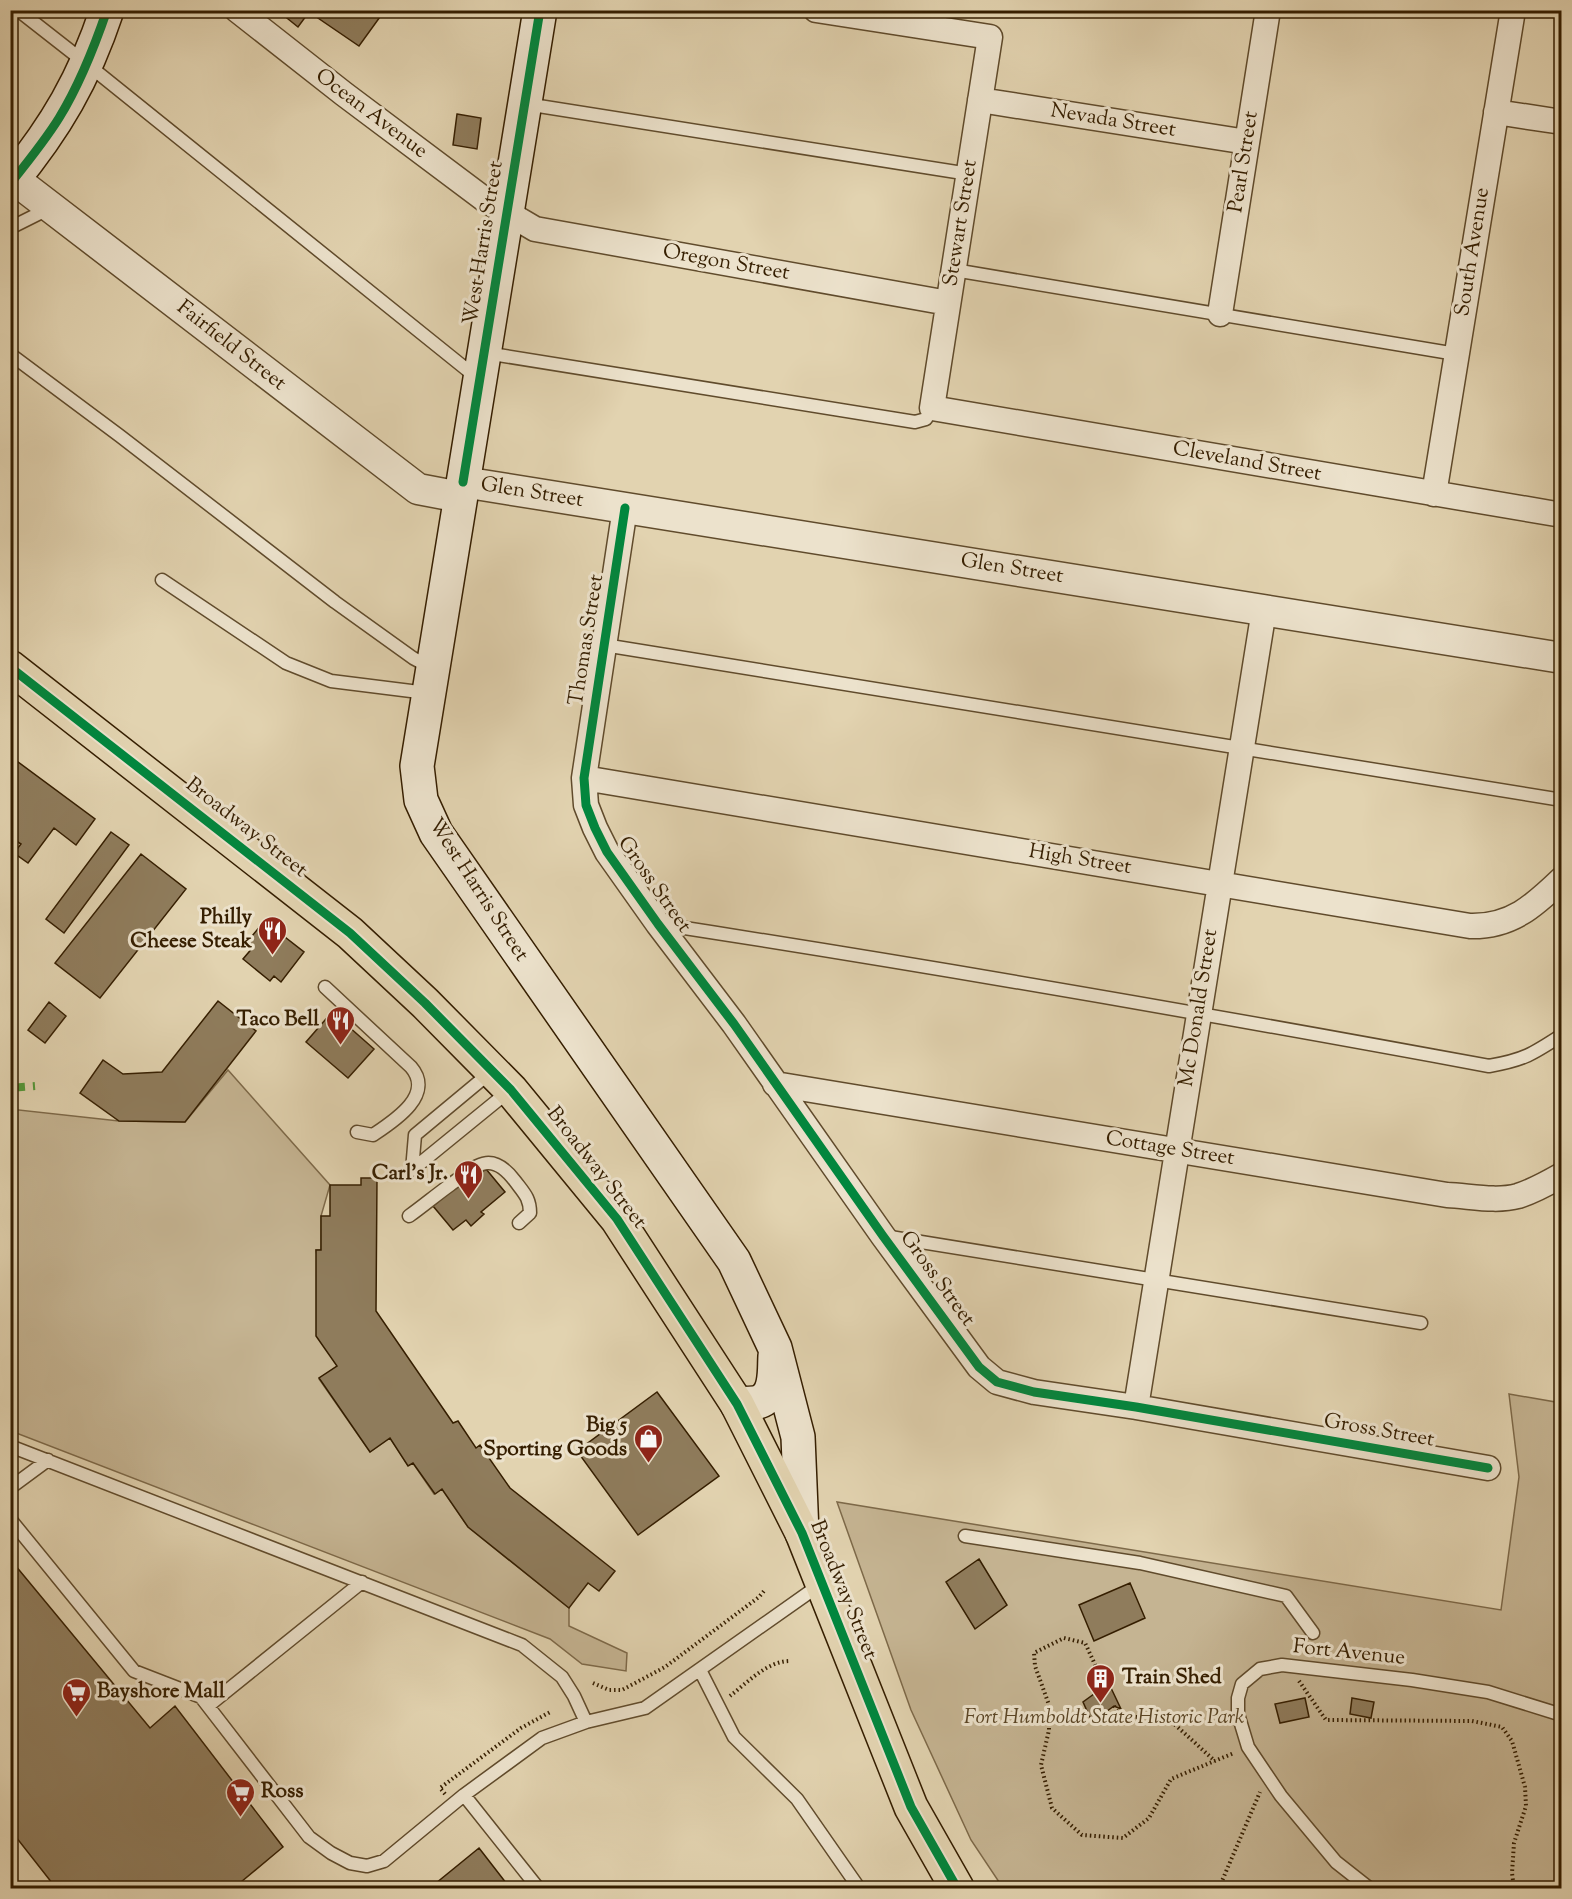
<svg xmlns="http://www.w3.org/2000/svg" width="1572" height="1899" viewBox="0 0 1572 1899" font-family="'Sorts Mill Goudy',serif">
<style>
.green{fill:#c5b492;stroke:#7d6949;stroke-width:1.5}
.building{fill:#8f7c5c;stroke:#351e00;stroke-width:1.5}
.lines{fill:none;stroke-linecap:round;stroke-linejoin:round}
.service-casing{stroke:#604b2c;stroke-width:15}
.minor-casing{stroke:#604b2c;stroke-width:27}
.tertiary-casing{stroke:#604b2c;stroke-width:33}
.secondary-casing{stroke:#351e00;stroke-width:36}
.trunk-casing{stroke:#351e00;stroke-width:36}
.path{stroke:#351e00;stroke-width:4;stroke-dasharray:1.5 3;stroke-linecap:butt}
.service{stroke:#ece2cc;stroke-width:12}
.minor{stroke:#ece2cc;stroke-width:24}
.tertiary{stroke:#ece2cc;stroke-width:30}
.secondary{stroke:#ece2cc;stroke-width:33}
.trunk{stroke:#e2d3b0;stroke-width:33}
.quiet{stroke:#519a39;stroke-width:8;stroke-dasharray:15 8;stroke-linecap:butt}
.cycleway-casing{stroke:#ece2cc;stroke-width:13}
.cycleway{stroke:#00873e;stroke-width:9}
.labels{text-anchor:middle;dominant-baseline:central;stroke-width:6;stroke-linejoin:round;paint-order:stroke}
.street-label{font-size:21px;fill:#351e00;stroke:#ece2cc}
.poi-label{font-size:21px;font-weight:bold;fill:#351e00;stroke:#ece2cc;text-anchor:end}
.park-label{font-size:21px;font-style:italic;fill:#594424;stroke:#ece2cc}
</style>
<rect width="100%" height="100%" fill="#e2d3b0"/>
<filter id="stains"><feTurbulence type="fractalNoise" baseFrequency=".00333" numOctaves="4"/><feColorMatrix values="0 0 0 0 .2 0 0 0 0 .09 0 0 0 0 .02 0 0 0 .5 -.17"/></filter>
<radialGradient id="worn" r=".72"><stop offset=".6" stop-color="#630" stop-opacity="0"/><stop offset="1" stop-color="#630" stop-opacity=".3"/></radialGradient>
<path class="green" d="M228 1070 330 1185 321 1216V1250H316L337 1366 319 1379 370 1452 390 1438 408 1465 413 1463 434 1494 442 1489 468 1527 569 1608V1626L627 1653 626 1671 582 1664 550 1639 11 1431 10 1109 119 1121 185 1122Z
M1509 1394 1561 1403V1888H1003L971 1840 911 1710 837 1502 1501 1610 1519 1477Z"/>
<path class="building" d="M277 10H385L359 46 309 12 298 27Z
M457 114 481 118 477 149 453 145Z
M10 756 95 819 76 845 54 828 28 863 14 853 21 844 10 837V810L12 808 10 806Z
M111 832 129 845 64 933 46 919Z
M141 854 186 889 100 998 55 963Z
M261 925 269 931 272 927 304 952 281 982 274 976 270 981 243 959 254 946 248 941Z
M218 1001 256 1031 185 1122 119 1121 80 1093 103 1060 123 1074 162 1072Z
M49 1002 66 1016 45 1043 28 1030Z
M332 1012 374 1049 348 1078 306 1042Z
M486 1169 505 1192 481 1212 484 1214 471 1226 466 1220 453 1230 433 1206 473 1173 476 1177Z
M361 1178H377L376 1311 453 1423 458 1421 476 1448 480 1445 510 1488 615 1571 599 1591 588 1583 569 1608 468 1527 442 1489 435 1494 413 1463 408 1466 390 1438 370 1452 319 1378 337 1366 316 1336V1250H321V1216H330V1185H361Z
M657 1392 719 1476 638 1535 577 1451Z
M10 1559 150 1728 175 1706 283 1847 235 1887 236 1888H56L16 1837 10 1841Z
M979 1559 1007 1605 975 1629 946 1582Z
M1130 1583 1145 1618 1094 1641 1079 1605Z
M1105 1686 1111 1688 1121 1709 1114 1706 1092 1722 1083 1702Z
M1305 1698 1309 1717 1280 1723 1275 1704Z
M1352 1698 1374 1702 1371 1718 1350 1714Z
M479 1848 510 1888H430Z"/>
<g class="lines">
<defs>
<path id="service" d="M18 10 87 64 476 377
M526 104 969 174
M10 228 50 208
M954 270 1456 354
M486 353 915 422 926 419 932 408
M10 354 120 436 335 602 413 658 430 667
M162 580 286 663 331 681 427 693
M604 645 1562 800
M659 924C937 967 1213 1015 1489 1066 1524 1060 1533 1054 1562 1035
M325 987 411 1067C435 1095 394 1121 373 1135L357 1132
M412 1170 415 1135 492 1071
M412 1170 509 1091
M409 1216C423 1206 436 1195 450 1185 475 1167 490 1148 515 1181 524 1193 530 1198 530 1213L519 1223
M884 1236 1421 1323
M10 1446 522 1645 562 1677 574 1696 586 1722
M10 1488 48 1460
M10 1519 134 1671 201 1697 309 1837 331 1853 350 1863 367 1866 384 1861 464 1795 542 1738 586 1722 645 1708 821 1584
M965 1536 1140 1563 1286 1596 1313 1633
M700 1670 734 1737 797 1799 859 1888
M208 1706 362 1582
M464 1795 538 1888
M10 1884 14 1888
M1369 1888 1336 1862 1281 1796 1248 1747 1238 1714V1698L1242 1684 1260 1669 1282 1665 1412 1680 1488 1692 1562 1715"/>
<path id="minor" d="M237 10 344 94 484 199 535 229 948 303
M816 10 990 37 932 408 1562 515
M980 100 1247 142
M1496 112 1562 122
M1220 314 1268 10
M1434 494 1513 10
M625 508 584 778 586 805 595 828 607 852 658 924 734 1024 883 1236 979 1367 997 1382 1034 1392 1136 1407 1488 1468
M584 778 1470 926C1511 927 1534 906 1562 879
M775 1084 1447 1195C1470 1196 1496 1202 1518 1196 1534 1191 1548 1183 1562 1175
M1136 1407 1264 610"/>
<path id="tertiary" d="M10 176 418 489 460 497
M463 482 1562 658"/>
<path id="secondary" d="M540 10 417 766 421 800 436 833 734 1261 775 1348 798 1437 802 1533
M10 183C56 127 84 79 107 10
M737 1404C744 1403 755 1404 761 1401 777 1393 774 1370 775 1356"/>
<path id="trunk" d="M10 667 350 933 425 1003 511 1090 617 1219 737 1404 802 1533 911 1807 957 1888"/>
</defs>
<use href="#service" class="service-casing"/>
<use href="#minor" class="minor-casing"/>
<use href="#tertiary" class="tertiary-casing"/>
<use href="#secondary" class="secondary-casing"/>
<use href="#trunk" class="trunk-casing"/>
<path class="path" d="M1299 1681 1326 1720 1472 1721 1502 1727 1512 1741 1525 1787 1526 1806 1514 1843 1512 1873 1514 1888
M593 1683 609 1690H622L665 1667 759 1597 764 1591
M1105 1686 1085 1643 1064 1638 1034 1653 1035 1666 1049 1705V1730L1041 1765 1052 1808 1082 1835 1123 1838 1149 1818 1171 1779 1234 1753
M730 1696C747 1683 767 1661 790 1661
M1114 1706 1118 1713 1124 1717H1150L1172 1722 1215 1761
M445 1794 440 1788 521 1728 552 1711
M1219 1888 1260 1792"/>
<use href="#service" class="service"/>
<use href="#minor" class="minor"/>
<use href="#tertiary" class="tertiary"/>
<use href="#secondary" class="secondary"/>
<use href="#trunk" class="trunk"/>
<path class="quiet" d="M10 1088 35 1086"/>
<defs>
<path id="cycleway" d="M14 179C30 159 46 139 59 118 80 84 94 48 107 10
M463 482 540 10
M625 508 584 778 586 805 595 828 607 852 658 924 734 1024 883 1236 979 1367 997 1382 1034 1392 1136 1407 1488 1468
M10 667 350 933 425 1003 511 1090 617 1219 737 1404 802 1533 911 1807 957 1888"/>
</defs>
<use href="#cycleway" class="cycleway-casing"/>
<use href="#cycleway" class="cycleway"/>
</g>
<defs>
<symbol id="restaurant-pin" viewBox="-11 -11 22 30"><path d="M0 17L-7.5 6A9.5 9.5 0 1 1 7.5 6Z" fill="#8f2418" stroke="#ece2cc"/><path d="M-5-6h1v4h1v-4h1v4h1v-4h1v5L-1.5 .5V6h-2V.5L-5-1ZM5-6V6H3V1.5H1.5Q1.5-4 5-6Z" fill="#fff"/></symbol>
<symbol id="shop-pin" viewBox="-11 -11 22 30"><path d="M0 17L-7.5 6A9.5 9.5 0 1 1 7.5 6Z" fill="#8f2418" stroke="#ece2cc"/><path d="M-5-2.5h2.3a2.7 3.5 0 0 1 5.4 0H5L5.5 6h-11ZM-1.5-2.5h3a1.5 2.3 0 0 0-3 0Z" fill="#fff"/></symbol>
<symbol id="building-pin" viewBox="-11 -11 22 30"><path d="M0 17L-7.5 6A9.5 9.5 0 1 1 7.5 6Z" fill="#8f2418" stroke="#ece2cc"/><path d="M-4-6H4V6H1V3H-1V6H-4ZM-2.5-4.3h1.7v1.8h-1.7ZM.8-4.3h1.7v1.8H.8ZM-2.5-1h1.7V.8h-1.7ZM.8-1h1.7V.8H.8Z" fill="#fff"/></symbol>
<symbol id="supermarket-pin" viewBox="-11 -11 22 30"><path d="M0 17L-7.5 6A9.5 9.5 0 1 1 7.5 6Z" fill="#8f2418" stroke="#ece2cc"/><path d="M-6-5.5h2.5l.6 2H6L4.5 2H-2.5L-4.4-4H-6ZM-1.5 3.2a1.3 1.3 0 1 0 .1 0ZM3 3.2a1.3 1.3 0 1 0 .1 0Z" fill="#fff"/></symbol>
</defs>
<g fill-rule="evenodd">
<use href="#restaurant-pin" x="256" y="914" width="33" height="45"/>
<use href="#restaurant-pin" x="324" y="1004" width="33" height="45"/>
<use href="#restaurant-pin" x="452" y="1158" width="33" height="45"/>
<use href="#shop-pin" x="632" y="1422" width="33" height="45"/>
<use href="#building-pin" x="1084" y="1662" width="33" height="45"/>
<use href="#supermarket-pin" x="60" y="1676" width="33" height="45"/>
<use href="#supermarket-pin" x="224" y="1776" width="33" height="45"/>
</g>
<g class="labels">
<g class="street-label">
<text transform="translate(371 114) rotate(37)">Ocean Avenue</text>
<text transform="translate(1113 121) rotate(9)">Nevada Street</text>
<text transform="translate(1244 162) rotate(-81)">Pearl Street</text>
<text transform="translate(961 223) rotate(-81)">Stewart Street</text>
<text transform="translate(484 243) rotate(-81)">West Harris Street</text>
<text transform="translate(1473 252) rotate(-81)">South Avenue</text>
<text transform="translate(726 263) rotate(10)">Oregon Street</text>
<text transform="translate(231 346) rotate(38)">Fairfield Street</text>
<text transform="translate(1247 462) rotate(10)">Cleveland Street</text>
<text transform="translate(532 493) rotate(9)">Glen Street</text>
<text transform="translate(1012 569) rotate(9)">Glen Street</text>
<text transform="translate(587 640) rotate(-81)">Thomas Street</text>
<text transform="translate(246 828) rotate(38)">Broadway Street</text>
<text transform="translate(1080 860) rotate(9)">High Street</text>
<text transform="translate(654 885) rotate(55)">Gross Street</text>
<text transform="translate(478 890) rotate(57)">West Harris Street</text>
<text transform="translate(1199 1008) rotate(-81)">Mc Donald Street</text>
<text transform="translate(1170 1149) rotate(9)">Cottage Street</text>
<text transform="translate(596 1168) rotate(52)">Broadway Street</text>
<text transform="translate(937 1279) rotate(54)">Gross Street</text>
<text transform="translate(1379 1431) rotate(10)">Gross Street</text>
<text transform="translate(843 1590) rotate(68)">Broadway Street</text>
<text transform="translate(1349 1653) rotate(6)">Fort Avenue</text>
</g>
<g class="poi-label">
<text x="252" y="918">Philly<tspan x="252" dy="24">Cheese Steak</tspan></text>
<text x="319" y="1020">Taco Bell</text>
<text x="448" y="1174">Carl's Jr.</text>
<text x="627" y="1426">Big 5<tspan x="627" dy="24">Sporting Goods</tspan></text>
<text x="1122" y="1678" text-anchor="start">Train Shed</text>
<text x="97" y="1692" text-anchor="start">Bayshore Mall</text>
<text x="261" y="1792" text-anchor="start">Ross</text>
</g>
<g class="park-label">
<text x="1104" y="1718">Fort Humboldt State Historic Park</text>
</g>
</g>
<rect width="1572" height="1899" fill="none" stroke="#e2d3b0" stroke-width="36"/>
<rect x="12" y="12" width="1548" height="1875" fill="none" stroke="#351e00" stroke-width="3"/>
<rect x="18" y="18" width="1536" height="1863" fill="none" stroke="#351e00" stroke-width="1.5"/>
<rect width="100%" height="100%" filter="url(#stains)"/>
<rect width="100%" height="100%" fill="url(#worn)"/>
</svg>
